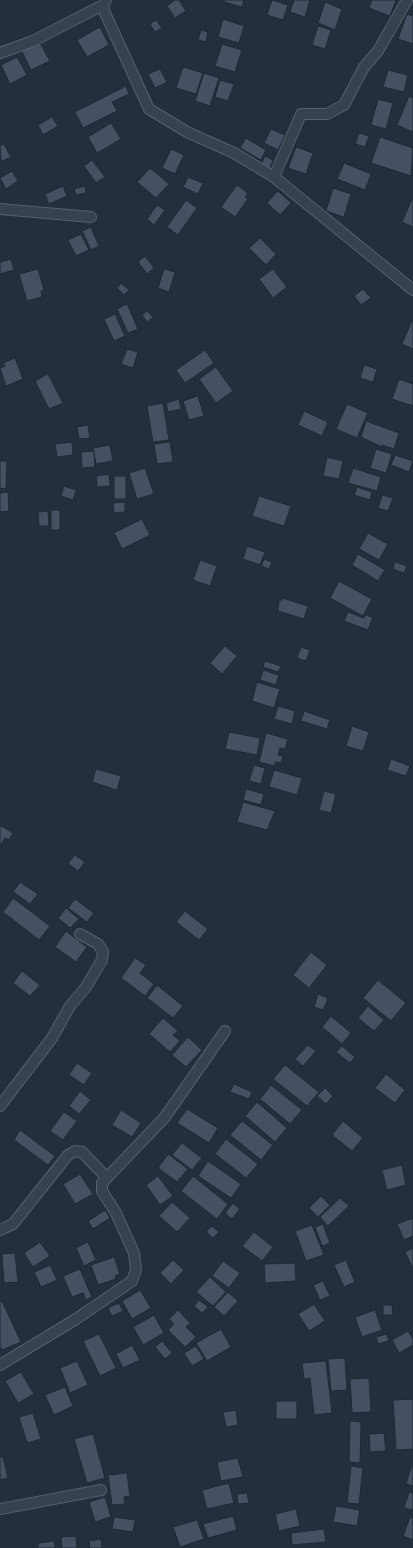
<svg xmlns="http://www.w3.org/2000/svg" width="413" height="1548" viewBox="0 0 413 1548" font-family="Ubuntu,sans-serif">
<style>
.building{fill:#455162;stroke:#1f2835}
.lines{fill:none;stroke-linecap:round;stroke-linejoin:round}
.street-casing{stroke:#565f6c;stroke-width:12}
.street{stroke:#38414e;stroke-width:10}
</style>
<rect width="100%" height="100%" fill="#242f3e"/>
<path class="building" d="M175 0H179L186 11 175 18 167 6Z
M224 0H244L242 7 224 2Z
M272 0 288 5 283 20 267 15Z
M294 0H310L305 17 290 12Z
M372 0H396L390 16 369 8Z
M325 2 342 9 335 30 318 23Z
M407 14 413 16V44L398 39Z
M223 19 244 26 239 43 218 37Z
M156 20 162 28 155 32 150 24Z
M318 26 331 30 325 49 312 45Z
M100 27 109 45 87 57 77 40Z
M201 30 208 32 206 42 198 40Z
M39 41 50 61 31 70 21 50Z
M222 44 242 50 235 72 215 66Z
M17 57 27 75 10 84 1 65Z
M183 67 203 73 196 94 176 88Z
M160 69 167 82 155 88 148 74Z
M388 70 408 75 404 92 383 87Z
M204 73 219 78 210 106 195 101Z
M220 80 234 84 228 101 215 97Z
M126 86 129 94 112 102 117 111 83 128 75 112Z
M409 96 413 98V132L397 125Z
M378 99 393 103 386 129 371 125Z
M52 117 58 126 43 135 38 125Z
M111 123 121 139 97 153 88 137Z
M271 129 285 135 278 150 264 143Z
M359 133 369 136 365 147 355 144Z
M380 137 413 148 411 176 371 163Z
M246 138 266 150 261 160 240 148Z
M4 144 11 157 1 162 0 146Z
M296 147 313 153 306 174 288 168Z
M171 149 184 155 175 174 162 168Z
M265 156 273 160 269 171 260 167Z
M92 160 105 177 96 183 84 166Z
M344 163 371 174 365 190 337 179Z
M150 168 169 184 156 198 137 182Z
M12 171 18 181 6 189 0 178Z
M188 177 203 183 198 194 183 187Z
M237 185 248 193 245 197 248 199 235 217 221 207Z
M63 186 67 196 49 204 45 194Z
M85 186 86 193 76 195 74 189Z
M333 188 351 194 344 217 326 211Z
M278 191 291 203 280 215 267 203Z
M412 199 413 200V227L402 222Z
M186 200 197 208 178 235 167 227Z
M157 205 165 210 154 225 147 219Z
M91 227 99 246 91 250 82 231Z
M81 234 89 250 76 256 68 240Z
M260 238 276 254 266 265 249 248Z
M145 256 154 268 147 274 138 262Z
M11 259 14 270 0 274V262Z
M38 269 44 290 41 291 42 297 27 301 19 274Z
M164 269 175 272 169 292 158 288Z
M273 269 287 287 273 298 259 279Z
M121 283 129 290 124 295 117 288Z
M363 289 371 298 361 305 354 296Z
M127 304 138 329 128 333 117 309Z
M147 311 153 317 147 322 142 315Z
M115 314 125 336 114 341 104 319Z
M412 320H413V349L402 344Z
M127 349 138 352 133 368 121 364Z
M205 350 214 363 185 383 176 370Z
M15 358 23 379 6 386 0 368 5 366 3 363Z
M364 365 377 369 373 382 360 378Z
M216 367 233 391 216 403 199 379Z
M48 374 63 403 49 409 35 381Z
M399 379 413 384V406L392 399Z
M198 396 204 416 189 420 183 401Z
M179 399 181 409 168 412 166 403Z
M163 403 169 440 153 442 147 406Z
M347 404 368 413 357 438 336 429Z
M304 411 328 422 322 436 298 425Z
M366 421 399 433 394 449 382 445V447L361 437Z
M88 425 90 438 79 439 77 427Z
M72 442 73 455 57 457 55 444Z
M170 442 173 462 157 464 154 444Z
M110 445 113 461 96 464 93 448Z
M376 449 392 454 386 473 370 468Z
M94 451 95 467 82 468 81 452Z
M395 455 413 461 409 472 391 465Z
M327 457 343 461 339 479 323 476Z
M0 461H7L6 489 0 488Z
M145 468 154 494 137 499 129 473Z
M353 468 381 477 377 491 348 483Z
M109 474 110 486 97 487 96 476Z
M114 476H126V499H114Z
M64 486 76 490 73 500 61 496Z
M357 487 372 492 370 500 354 495Z
M8 492 9 511 0 512V493Z
M382 495 393 498 388 511 378 508Z
M259 496 291 506 284 526 252 516Z
M125 502V512L114 513 113 503Z
M51 510H60V530H51Z
M48 511 49 526H39L38 512Z
M142 519 150 535 122 549 114 533Z
M368 533 388 544 379 560 359 549Z
M247 546 265 552 260 565 243 559Z
M358 554 385 570 378 581 352 565Z
M264 559 272 562 269 569 261 566Z
M200 560 217 566 210 586 193 580Z
M395 562 407 566 404 573 393 569Z
M339 581 372 599 363 616 330 598Z
M282 598 308 606 304 619 278 611 279 600H282Z
M348 612 364 618 365 615 373 617 368 630 344 621Z
M225 646 237 656 222 674 210 663Z
M301 647 310 650 306 661 297 658Z
M265 661 281 666 278 672 263 667Z
M263 670 279 675 276 685 260 680Z
M257 682 280 689 274 708 252 701Z
M278 706 295 711 292 724 274 719Z
M304 711 330 720 327 729 301 721Z
M352 726 369 732 363 751 346 746Z
M229 732 260 738 257 755 225 749Z
M266 733 288 739 285 749 280 748 278 755 283 756 281 763 276 762 274 766 259 762Z
M391 759 410 766 406 776 387 770Z
M254 765 265 768 261 784 249 781Z
M96 769 121 776 117 790 92 782Z
M274 770 302 778 297 795 269 787Z
M246 789 264 794 261 805 243 800Z
M324 791 336 794 331 813 319 810Z
M243 802 275 811 267 830 237 822Z
M0 825 13 833 9 840 5 838 0 847Z
M75 855 85 862 78 871 68 863Z
M20 882 38 894 30 904 13 892Z
M13 898 50 926 39 940 3 912Z
M75 899 94 913 87 922 68 908Z
M66 908 79 919 70 928 58 918Z
M185 911 208 929 199 940 176 922Z
M66 931 87 947 76 962 55 947Z
M311 952 327 965 309 988 293 975Z
M135 958 146 965 140 973 154 984 145 996 121 978Z
M22 971 40 985 30 996 13 983Z
M378 980 406 1003 391 1021 363 998Z
M157 985 183 1006 173 1018 147 998Z
M318 994 328 998 323 1010 314 1007Z
M368 1006 384 1020 374 1031 358 1018Z
M331 1016 351 1033 342 1044 322 1027Z
M163 1018 178 1031 173 1035 180 1041 170 1052 149 1034Z
M188 1037 202 1050 186 1067 172 1055Z
M308 1045 316 1051 303 1066 295 1059Z
M342 1046 355 1057 350 1063 336 1052Z
M77 1063 92 1073 84 1085 69 1075Z
M285 1065 319 1092 307 1106 273 1079Z
M386 1074 405 1090 395 1103 375 1088Z
M234 1084 252 1092 249 1099 230 1092Z
M271 1085 302 1110 290 1124 260 1099Z
M325 1088 333 1096 326 1104 317 1096Z
M80 1091 91 1100 79 1114 69 1106Z
M257 1102 287 1128 275 1142 245 1116Z
M187 1109 218 1128 209 1143 177 1123Z
M121 1110 141 1123 132 1137 112 1125Z
M64 1112 77 1121 63 1140 50 1131Z
M242 1121 273 1145 261 1160 230 1135Z
M343 1121 363 1138 352 1151 332 1135Z
M20 1130 55 1156 48 1165 14 1140Z
M226 1139 258 1164 246 1178 215 1154Z
M182 1143 202 1158 192 1170 172 1155Z
M168 1154 188 1169 177 1182 158 1168Z
M208 1161 241 1184 231 1198 198 1176Z
M402 1165 406 1185 387 1190 382 1170Z
M80 1174 93 1194 75 1204 63 1184Z
M158 1176 173 1196 160 1205 146 1185Z
M193 1176 228 1204 217 1219 181 1191Z
M321 1196 330 1205 318 1217 309 1208Z
M340 1198 349 1206 328 1226 320 1217Z
M172 1202 190 1218 177 1232 159 1216Z
M233 1203 240 1209 232 1219 225 1213Z
M105 1210 110 1218 93 1229 88 1221Z
M413 1218V1236L404 1240 397 1224Z
M323 1224 330 1243 322 1246 315 1227Z
M312 1225 324 1255 306 1261 295 1231Z
M212 1226 219 1232 213 1238 206 1232Z
M254 1232 273 1247 262 1261 242 1246Z
M40 1242 50 1256 33 1267 24 1253Z
M88 1242 96 1260 84 1266 76 1248Z
M413 1248V1269L405 1252Z
M15 1253 18 1282 4 1283 2 1254Z
M114 1257 120 1274 115 1276 116 1279 98 1285 91 1265Z
M173 1260 184 1270 171 1284 160 1273Z
M346 1260 355 1282 344 1287 334 1265Z
M223 1261 240 1273 229 1288 212 1276Z
M295 1263 296 1281 265 1283 264 1264Z
M50 1265 57 1280 41 1287 34 1272Z
M80 1269 92 1297 86 1300 83 1293 72 1297 63 1276Z
M210 1277 226 1292 213 1306 196 1292Z
M323 1281 330 1296 320 1300 313 1285Z
M140 1290 151 1308 132 1319 122 1301Z
M228 1292 238 1301 224 1316 214 1307Z
M199 1300 208 1307 202 1313 194 1306Z
M2 1301 21 1342 2 1350 0 1346V1302Z
M119 1303 123 1311 112 1316 108 1308Z
M314 1304 325 1321 309 1331 298 1314Z
M383 1305H392L393 1315H383Z
M178 1310 190 1323 186 1327 196 1337 185 1347 168 1330 174 1324 169 1319Z
M375 1310 382 1330 362 1337 355 1317Z
M154 1315 164 1333 143 1345 133 1327Z
M221 1329 231 1347 207 1361 196 1343Z
M408 1331 413 1339V1345L399 1353 392 1340Z
M99 1334 116 1368 100 1376 83 1341Z
M387 1334 389 1341 378 1344 376 1337Z
M162 1341 172 1353 165 1359 155 1347Z
M132 1345 140 1360 123 1368 116 1354Z
M196 1346 204 1359 192 1366 184 1353Z
M345 1358 347 1390 331 1391 328 1359Z
M77 1361 88 1385 70 1393 60 1368Z
M326 1361 332 1413 314 1415 310 1378 304 1379 302 1363Z
M21 1372 34 1394 18 1403 5 1381Z
M369 1378 371 1412 352 1413 350 1379Z
M65 1387 73 1406 54 1415 45 1395Z
M413 1399V1449L396 1450 393 1400Z
M276 1401H297V1419H276Z
M236 1410 238 1425 226 1427 223 1412Z
M33 1413 41 1439 27 1443 19 1417Z
M350 1421 361 1422 360 1463 349 1462Z
M384 1433 386 1451 370 1452 369 1434Z
M93 1434 105 1478 87 1483 74 1439Z
M0 1457H3L8 1478 0 1480Z
M238 1458 243 1477 221 1481 217 1462Z
M351 1466 363 1468 359 1504 347 1503Z
M411 1467 413 1468V1486L406 1484Z
M127 1473 130 1496 124 1497 125 1504 112 1505 108 1475Z
M229 1483 234 1503 207 1509 202 1490Z
M409 1492 413 1493V1510L404 1508Z
M247 1493 249 1503 238 1504 237 1494Z
M105 1497 111 1517 95 1522 89 1502Z
M336 1506 360 1510 357 1526 333 1522Z
M296 1509 300 1526 279 1531 275 1514Z
M233 1516 237 1530 208 1538 203 1524Z
M114 1517 135 1520 133 1532 112 1529Z
M410 1517 413 1519V1540L403 1536Z
M197 1520 204 1539 180 1547 173 1527Z
M324 1529 326 1542 292 1545 291 1533Z
M76 1536 77 1548H62L61 1537Z
M101 1539 102 1548H90L89 1541Z
M54 1541 55 1548H38V1543Z"/>
<g class="lines">
<defs>
<path id="street" d="M106 0 103 5 105 13 149 109 187 132 234 153 274 177 413 290
M0 53 33 41 103 5
M274 177 301 114H327L344 105 364 67 378 51 407 0
M0 209 91 217
M0 1106 52 1038 70 1006 86 987 102 960 103 952 98 944 80 934
M0 1230 13 1224 68 1155 75 1151 82 1152 106 1177
M0 1365 76 1319 132 1281 136 1270 134 1253 116 1213 102 1191V1183L165 1117 225 1031
M0 1509 101 1490"/>
</defs>
<use href="#street" class="street-casing"/>
<use href="#street" class="street"/>
</g>
</svg>
